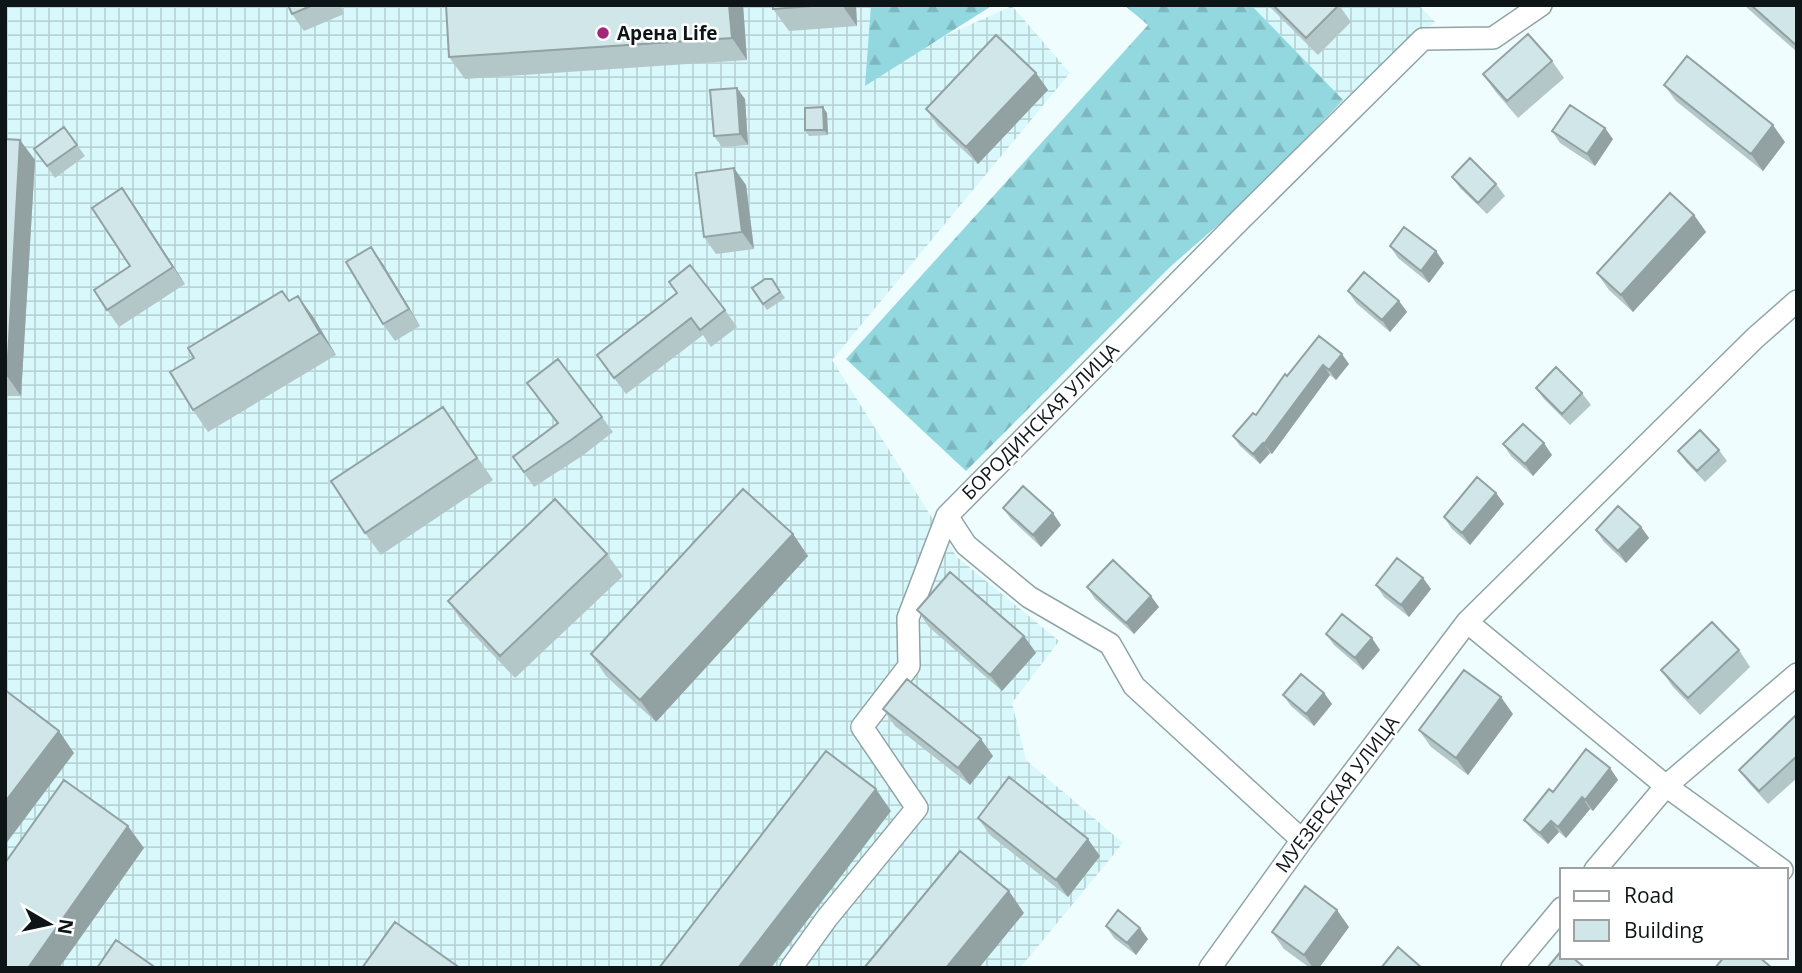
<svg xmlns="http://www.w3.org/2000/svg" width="1802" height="973" viewBox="0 0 1802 973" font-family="'Open Sans',sans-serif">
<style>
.industrial{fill:url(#industrial-grid)}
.forest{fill:url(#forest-firs)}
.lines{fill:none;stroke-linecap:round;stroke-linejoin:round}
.minor-casing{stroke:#8fa4a6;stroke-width:24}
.minor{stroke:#fff;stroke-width:21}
.wall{fill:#b3c6c8}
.shaded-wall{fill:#92a1a2}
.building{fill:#d0e6e8;stroke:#92a1a2;stroke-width:2}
.poi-dot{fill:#a32679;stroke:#fff;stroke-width:2.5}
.labels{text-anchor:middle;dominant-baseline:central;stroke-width:5;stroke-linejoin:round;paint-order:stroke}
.poi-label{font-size:19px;font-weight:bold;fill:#0d1516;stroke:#fff;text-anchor:start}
.street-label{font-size:19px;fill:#0d1516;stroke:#fff}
</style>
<defs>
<pattern id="industrial-grid" width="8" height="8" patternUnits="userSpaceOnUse" patternTransform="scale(1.75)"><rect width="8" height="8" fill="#d8f8fb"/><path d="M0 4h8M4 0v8" fill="none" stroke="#b8d4d6"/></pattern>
<pattern id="forest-firs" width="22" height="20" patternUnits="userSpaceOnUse" patternTransform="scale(1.75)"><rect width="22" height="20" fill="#93d8df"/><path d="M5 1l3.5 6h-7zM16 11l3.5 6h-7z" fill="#7eb8bf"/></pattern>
</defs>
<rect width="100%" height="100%" fill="#effdfe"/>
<path class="industrial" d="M5 5H882V64L1012 6 1070 73 832 360 957 557 1059 641 1012 703 1026 760 1123 843 1020 968H5Z
M1251 5H1419L1435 22 1343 100Z"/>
<path class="forest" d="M871 5H993L865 86Z
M1124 5H1251L1343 100 1250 197 1170 267 966 471 846 359 1148 25Z"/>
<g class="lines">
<defs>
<path id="minor" d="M947 516 966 545 1029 597 1110 644 1134 686 1302 840
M1467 622 1666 786 1782 870
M1595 870 1666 786 1797 674
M791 968 827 918 917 808 862 727 909 666 908 618 947 516 1239 221 1423 39 1493 38 1541 5
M1210 968 1302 840 1467 622 1755 338 1797 301
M1512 968 1562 908"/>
</defs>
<use href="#minor" class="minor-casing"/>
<use href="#minor" class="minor"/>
</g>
<path class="wall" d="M288 5H340L344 14 304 31 292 14Z
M743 5 747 60 465 79 449 57Z
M773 5H856L857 26 789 31 773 9Z
M1268 5H1339L1351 22 1318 55Z
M1744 5H1797V52Z
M1552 61 1564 78 1518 118 1495 91 1483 74Z
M1036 73 1048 90 978 164 938 126 926 109Z
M1664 85 1785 142 1763 171 1676 101Z
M745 99 748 145 722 147 714 136Z
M827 113 828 135 809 136 805 130Z
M64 127 85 156 55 178 34 149Z
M1552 131 1613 139 1595 166 1560 143Z
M5 139 35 160 21 396H5Z
M1452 177 1496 184 1505 196 1487 214 1460 188Z
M746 185 754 249 716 254 704 237Z
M134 205 185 284 119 327 107 310 130 266Z
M1694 215 1706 232 1633 312 1609 290 1597 273Z
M1390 246 1444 263 1429 283 1398 258Z
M383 264 420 326 395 341 383 324Z
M772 279 785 298 767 310 752 288Z
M1348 291 1399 301 1407 312 1390 332 1356 303Z
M677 293 725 310 737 327 711 347 703 335 626 394 597 355Z
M298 296 314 318 336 355 208 432 193 410 290 301Z
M1319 336 1349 364 1336 380 1330 375 1272 454 1270 453 1260 464 1240 446 1233 436 1256 415Z
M527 383 602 417 613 432 582 456 534 487 513 457 557 424Z
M1536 388 1582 393 1591 405 1570 425 1544 399Z
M443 407 493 480 381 555 365 533Z
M1503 444 1552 455 1533 476 1511 456Z
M1719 450 1727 461 1705 482 1686 462 1678 451Z
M1496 493 1504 504 1470 545 1452 529 1444 517Z
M1003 508 1061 525 1041 547 1011 519Z
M1641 527 1649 538 1626 563 1604 542 1596 530Z
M793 534 808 556 656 722 606 676 591 654Z
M607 554 623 576 515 678 463 623 448 601Z
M1423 578 1431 589 1409 617 1384 597 1376 585Z
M1087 587 1159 607 1134 634 1095 599Z
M917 610 1024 636 1036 653 1002 691 929 627Z
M1326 634 1380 650 1363 670 1334 645Z
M1739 650 1750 667 1700 715 1673 687 1661 670Z
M1324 693 1332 704 1314 726 1291 706 1283 695Z
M883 709 993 756 970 785 895 726Z
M1513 714 1468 775 1431 747 1419 730Z
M1797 714V778L1768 804 1749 783 1739 770Z
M1610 768 1618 780 1593 811 1590 809 1566 838 1559 832 1548 844 1533 831 1524 820 1553 792Z
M978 818 1100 856 1068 897 990 835Z
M1106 926 1148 939 1136 955 1114 938Z
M1349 927 1319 968H1310L1284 949 1272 932Z"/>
<path class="shaded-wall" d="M729 5H743L747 60 732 38Z
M842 5H856L857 26Z
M1036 73 1048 90 978 164 966 147Z
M737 88 745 99 748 145 740 134Z
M823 107 827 113 828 135 824 130Z
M1773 125 1785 142 1763 171 1751 154Z
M1605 128 1613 139 1595 166 1587 154Z
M20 140 35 160 21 396 7 376Z
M734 168 746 185 754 249 742 232Z
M122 188 134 205 185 284 173 267Z
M1694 215 1706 232 1633 312 1621 295Z
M371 247 383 264 420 326 409 309Z
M1436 251 1444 263 1429 283 1421 271Z
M298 296 314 318 336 355 320 333Z
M1399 301 1407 312 1390 332 1382 320Z
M1342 354 1349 364 1336 380 1329 370Z
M1323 365 1330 375 1272 454 1264 444Z
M1263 443 1270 453 1260 464 1253 454Z
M1544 443 1552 455 1533 476 1525 464Z
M1496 493 1504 504 1470 545 1462 533Z
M1053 513 1061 525 1041 547 1033 535Z
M1641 527 1649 538 1626 563 1618 551Z
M793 534 808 556 656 722 640 700Z
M1423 578 1431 589 1409 617 1401 605Z
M1151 596 1159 607 1134 634 1126 623Z
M1024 636 1036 653 1002 691 990 675Z
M1372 638 1380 650 1363 670 1355 658Z
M1324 693 1332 704 1314 726 1306 714Z
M1501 697 1513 714 1468 775 1456 758Z
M59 731 74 753 5 845V802Z
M981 739 993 756 970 785 958 768Z
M1610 768 1618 780 1593 811 1585 800Z
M876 789 891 811 771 968H738Z
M1582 797 1590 809 1566 838 1558 827Z
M1551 821 1559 832 1548 844 1540 833Z
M128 826 144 848 59 968H28Z
M1088 839 1100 856 1068 897 1056 880Z
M1009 891 1024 913 979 968H946Z
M1337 910 1349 927 1319 968H1313L1304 955Z
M1140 928 1148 939 1136 955 1127 943Z"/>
<path class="building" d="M288 5H313L292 14Z
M446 5H729L732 38 449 57Z
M773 5H826L773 9Z
M1273 5H1339L1306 38Z
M1751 5H1797V46Z
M1528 34 1552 61 1507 101 1483 74Z
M996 35 1036 73 966 147 926 109Z
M1687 56 1773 125 1751 154 1664 85Z
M737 88 740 134 714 136 710 90Z
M1570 105 1605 128 1587 154 1552 131Z
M823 107 824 130H805V108Z
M64 127 77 145 47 166 34 149Z
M5 139 20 140 7 376H5Z
M1470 158 1496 184 1478 203 1452 177Z
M734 168 742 232 704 237 696 173Z
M122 188 173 267 107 310 94 290 130 266 92 208Z
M1670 193 1694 215 1621 295 1597 273Z
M1404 227 1436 251 1421 271 1390 246Z
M371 247 409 309 383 324 346 262Z
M690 265 725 310 700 330 691 318 614 378 597 355 677 293 669 282Z
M1364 272 1399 301 1382 320 1348 291Z
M765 279H772L780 292 763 304 752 288Z
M282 291 289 301 298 296 320 333 193 410 170 372 194 358 188 348Z
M1319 336 1342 354 1329 370 1323 365 1264 444 1263 443 1253 454 1233 436 1253 413 1256 415 1285 374 1287 376Z
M558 359 602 417 571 440 524 472 513 457 558 423 527 383Z
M1556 367 1582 393 1562 414 1536 388Z
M443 407 477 458 365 533 331 481Z
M1523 424 1544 443 1525 464 1503 444Z
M1700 430 1719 450 1697 471 1678 451Z
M1477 477 1496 493 1462 533 1444 517Z
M1023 486 1053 513 1033 535 1003 508Z
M743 489 793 534 640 700 591 654Z
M555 499 607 554 500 656 448 601Z
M1618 506 1641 527 1618 551 1596 530Z
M1397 558 1423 578 1401 605 1376 585Z
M1113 560 1151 596 1126 623 1087 587Z
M950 572 1024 636 990 675 917 610Z
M1342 614 1372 638 1355 658 1326 634Z
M1712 622 1739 650 1688 698 1661 670Z
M1464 670 1501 697 1456 758 1419 730Z
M1301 674 1324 693 1306 714 1283 695Z
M907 679 981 739 958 768 883 709Z
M5 690 59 731 5 802Z
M1797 714V756L1759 791 1739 770Z
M1586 749 1610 768 1585 800 1582 797 1558 827 1551 821 1540 833 1524 820 1549 789 1553 792Z
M826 751 876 789 738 968H659Z
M1009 777 1088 839 1056 880 978 818Z
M64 780 128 826 28 968H5V863Z
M960 851 1009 891 946 968H864Z
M1305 886 1337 910 1304 955 1272 932Z
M1118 910 1140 928 1127 943 1106 926Z
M395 922 460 968H362Z
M116 940 156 968H97Z
M1398 947 1422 968H1381Z
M1562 950V957H1572L1585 968H1547Z
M1724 957H1759L1772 968H1715Z"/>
<circle class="poi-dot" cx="603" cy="33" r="7"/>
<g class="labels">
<g class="poi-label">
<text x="617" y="33">Арена Life</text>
</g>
<g class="street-label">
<text transform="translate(1040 421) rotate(-45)">БОРОДИНСКАЯ УЛИЦА</text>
<text transform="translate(1337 794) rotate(-53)">МУЕЗЕРСКАЯ УЛИЦА</text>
</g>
</g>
<rect width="1802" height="973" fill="none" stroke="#0d1516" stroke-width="14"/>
<rect x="1560" y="868" width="228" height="91" fill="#ffffff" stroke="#9ea1a2" stroke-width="2"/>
<rect x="1574" y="891" width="35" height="10" fill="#ffffff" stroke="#9ea1a2" stroke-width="2"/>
<text x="1624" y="903" font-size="21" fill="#0d1516">Road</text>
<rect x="1574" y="920" width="35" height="21" fill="#d0e6e8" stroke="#9ea1a2" stroke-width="2"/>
<text x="1624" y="938" font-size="21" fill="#0d1516">Building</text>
<g transform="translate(49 924) rotate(99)" stroke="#ffffff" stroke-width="5" paint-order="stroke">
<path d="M0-5L12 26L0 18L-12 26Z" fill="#0d1516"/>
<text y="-10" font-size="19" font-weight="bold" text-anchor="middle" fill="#0d1516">N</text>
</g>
</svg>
